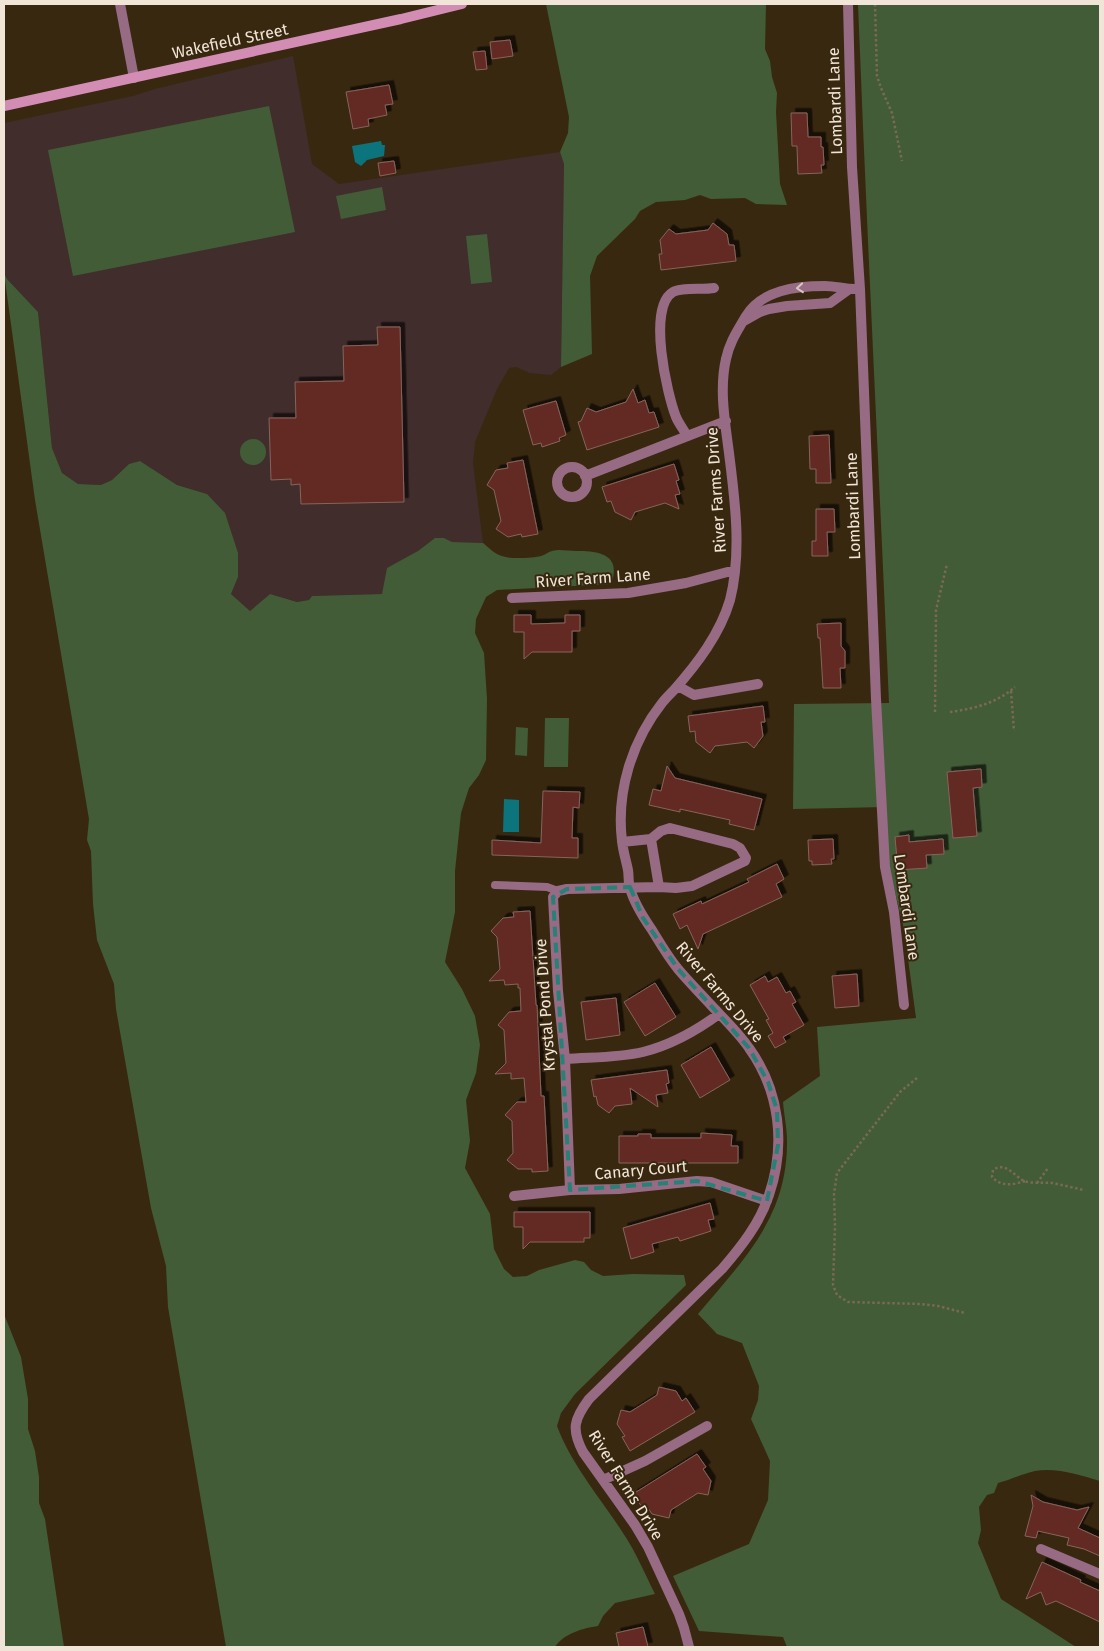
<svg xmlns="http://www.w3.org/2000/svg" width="1104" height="1651" viewBox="0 0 1104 1651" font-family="'Fira Sans',sans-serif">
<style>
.education{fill:#412d2c}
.green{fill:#425c37}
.water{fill:#0c747d}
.building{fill:#622920;stroke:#86645e;filter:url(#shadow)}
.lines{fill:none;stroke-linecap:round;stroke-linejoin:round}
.path{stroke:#796a55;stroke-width:2.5;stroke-dasharray:2.5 2.5;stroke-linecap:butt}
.lane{stroke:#966b83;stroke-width:8}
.street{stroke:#966b83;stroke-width:10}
.secondary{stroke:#d38db5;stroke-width:10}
.oneway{stroke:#dac6c2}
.marked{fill:none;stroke:#268178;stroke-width:4;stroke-dasharray:10 6;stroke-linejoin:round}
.labels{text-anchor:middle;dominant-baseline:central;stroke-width:4;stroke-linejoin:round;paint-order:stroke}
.street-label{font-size:16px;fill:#f0e5d7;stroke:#392810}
</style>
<defs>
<filter id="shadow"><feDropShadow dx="4.5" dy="-4.5" stdDeviation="0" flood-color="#0009"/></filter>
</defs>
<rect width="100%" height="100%" fill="#392810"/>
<path class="education" d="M293 56 312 164 339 184 560 152 564 164 561 367 551 375 530 373 516 367 509 368 497 389 475 442 473 463 483 543 452 542 444 538H435L418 551 382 594 312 596 309 600 297 602 270 594 250 611 231 594 238 577 207 494 177 485 140 461 129 464 112 480 101 485 78 484 62 473 52 448 38 312 7 279 4 272V123L133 96 155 89Z"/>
<path class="green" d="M546 4H766L765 49 770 61 772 77 777 93 776 112 780 184 787 205 756 204 745 198 711 199 700 195 685 200 656 202 640 211 635 219 597 256 590 276 592 354 561 367 564 164 560 152 568 133 569 117Z
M858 4H1100V1481C1081 1475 1055 1467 1035 1471 1022 1474 1010 1480 998 1483L994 1493 987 1495 979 1507 981 1530 978 1543 1001 1599 1076 1647H787L783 1637 699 1631 673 1576 749 1544 768 1500 770 1461 751 1419 758 1400 759 1386 742 1343 717 1334 698 1314C744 1259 788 1217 787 1140 787 1128 784 1115 783 1102L820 1076 817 1027 916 1018 904 929 889 867 886 807 793 809 794 704 889 703C879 470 867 237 858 4Z
M269 106 295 232 73 276 48 150Z
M382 187 386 210 341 219 336 196Z
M487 234 492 282 471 284 466 236Z
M4 273 7 279 38 312 52 448 62 473 78 484 101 485 112 480 129 464 140 461 177 485 207 494 225 513 238 553V577L231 594 250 611 270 594 297 602 309 600 312 596 382 594 387 568 418 551 435 538H444L452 542 483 543C490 549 497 556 506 557 513 559 534 558 541 556 545 555 548 552 552 551 559 549 568 551 576 551 599 551 622 554 611 584L497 590 486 597 476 619 475 633 484 653 487 699 486 760 479 775 469 788 461 813 455 871V912L445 962 462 989 475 1016 480 1045 476 1073 466 1100 470 1141 465 1168 490 1214 494 1249 504 1269 513 1277 527 1276 539 1270 575 1260 584 1262 591 1270 603 1276 633 1274 684 1275 686 1285 575 1394 561 1413 557 1426C572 1466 600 1497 623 1533 636 1552 645 1574 655 1594L615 1603 603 1616 598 1626C583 1628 563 1634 555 1647H226L168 1307 166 1266 151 1208 116 1009 114 984 97 940 93 904 91 851 87 840 89 819 35 500Z
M240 452a13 13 0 1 1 26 0a13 13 0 1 1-26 0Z
M545 718H569L568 767H544Z
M516 727 528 728 527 756 515 755Z
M4 1314 21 1357 28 1399V1429L35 1451 39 1477V1503L45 1519 64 1647H4Z"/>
<path class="water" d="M381 141 382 145H385L384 156 367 160 361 166 355 162 352 146Z
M504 799 519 800V832H503Z"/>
<path class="building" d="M510 40 513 56 492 59 490 42Z
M485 51 487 69 476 70 473 52Z
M389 85 393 104 385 105 387 115 368 119 369 126 353 129 346 92Z
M791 113H807L808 137H821V147H823L824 165H821L822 173 798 174 797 146H792Z
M394 161 396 173 380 176 378 163Z
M713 223 727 234 729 245H734L736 261 661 270 659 254H662L660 240 669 229 676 234 708 230Z
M377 327H400L404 502 301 504 300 484 291 485V479L271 480 269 418H296L295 382 344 381 343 346 378 345Z
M633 389 638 403 645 400 649 413 654 412 659 427 587 450 578 422 581 421 587 408 596 412 626 402Z
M556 401 566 435 559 438 560 441 542 447 541 443 533 445 523 410Z
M829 435 831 483H816V469H810L809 436Z
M523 460 538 534 522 537 521 534 508 537 496 529 501 521 494 490 487 485 496 470 508 468 507 463Z
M674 464 679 480 676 481 680 494 675 495 679 509 665 503 635 512 631 520 615 512 611 501 607 502 602 487Z
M816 509H834L835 532H827L828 556H812V541H816Z
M514 615H531V624L565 623V615H580V631H572V652H532L524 659V632H514Z
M841 623V646L845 651V668H840L841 688H823L820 638H818L817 624Z
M763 706 765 722H761L763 736 754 748 747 742 715 746 710 753 696 742 695 731 690 732 688 716Z
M667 766 675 778 762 799 754 830 729 824 730 820 680 809V812L649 805 653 789 661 791Z
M981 769 982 787 973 788 977 836 953 838 947 772Z
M543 791 580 792 579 808 573 807 572 838H578V858L492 855V840L541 843Z
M909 835V842L943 839 944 854 926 855 927 868 898 870 895 837Z
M833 839 834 859H831L832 864 812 865V861H809L808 840Z
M777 864 784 879 776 884 782 897 703 934 698 949 687 925 680 929 673 914 701 901 702 904 749 882 747 879Z
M530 911 536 1005H537L541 1096H544L548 1171 532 1172V1169H518L507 1160 513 1153 512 1121 505 1115 517 1102H526L524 1078 511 1079V1073L495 1074 506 1063 504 1030 498 1025 509 1012 521 1011 520 988H518V984L505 985 504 980 489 981 500 969 497 937 491 931 503 918 514 917 513 912Z
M857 974 859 1006 835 1008 832 976Z
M765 976 768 982 777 977 786 993 790 991 796 1002 792 1004 804 1025 783 1037 786 1042 775 1048 768 1036 773 1033 766 1020 769 1019 750 985Z
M655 983 676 1017 645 1036 624 1002Z
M616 998 620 1035 586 1040 581 1002Z
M711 1047 730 1080 700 1098 681 1065Z
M667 1070 669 1083 666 1084 668 1093 656 1095 658 1107 630 1088 632 1104 615 1106 609 1113 598 1105 596 1096 594 1097 591 1080Z
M701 1133 732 1135 731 1146H738V1163H619V1136H638V1134H651V1138H701Z
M710 1203 714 1219 708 1220 711 1231 680 1241 678 1237 652 1244 654 1252 631 1259 623 1228Z
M514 1212H590V1238H584V1242H530L523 1249V1227H514Z
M659 1387 676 1391 682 1401 686 1398 695 1412 630 1451 622 1437 625 1436 617 1424 621 1410 630 1412 657 1395Z
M697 1454 706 1467 703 1469 711 1481 708 1495 698 1493 671 1510 669 1518 652 1514 646 1505 642 1507 633 1494Z
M1031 1495 1043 1502 1077 1510 1089 1507 1078 1528 1100 1538V1556L1084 1549 1067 1545 1069 1538 1038 1531 1036 1538 1025 1536 1033 1506Z
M1042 1562 1081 1580 1080 1582 1100 1591V1622L1056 1601 1046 1605 1041 1592 1026 1599Z
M643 1627 648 1647H619L616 1633Z"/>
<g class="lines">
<path class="path" d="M875 4 877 76 881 88 892 113 902 161
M1011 691 1014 731
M935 712 936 610 947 564
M950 712C973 709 997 703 1015 687
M917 1078 900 1092 837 1173 834 1194 835 1227 833 1285 837 1295 848 1302 921 1304 938 1306 965 1313
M1025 1181C1013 1185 1001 1187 992 1177L993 1170C1006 1161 1014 1176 1024 1181 1033 1184 1043 1182 1052 1183 1063 1185 1074 1188 1084 1190
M1037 1183 1048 1168"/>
<path class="lane" d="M495 885 547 887 558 891"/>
<path class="street" d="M120 4 134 78
M848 4 852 167 860 289 876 699 885 867 894 912 904 1005
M744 321 760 312 769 309 787 306 830 303 848 290
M687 436C684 430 679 424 676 417 667 394 647 307 673 292 682 287 703 290 714 288
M557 482a15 15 0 1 1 30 0a15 15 0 1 1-30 0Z
M585 476 726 421
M512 598 628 593 686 583 735 570
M678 686 694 695 758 684
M651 839 659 887
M565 1059C590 1057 618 1058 643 1052 671 1045 696 1031 719 1014
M570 1190 565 1059 558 991 553 897 558 891 567 889 659 887 676 888 692 886 745 861 746 858 740 848 733 844 670 828 661 831 651 839 622 842
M514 1196 570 1190 619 1189 697 1181 711 1182 767 1201
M603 1480 645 1461 707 1426
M1041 1549 1100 1574
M689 1647 684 1628 679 1614 648 1547 635 1525 583 1452C571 1429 574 1419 589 1399L722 1269C741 1247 760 1223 769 1195 786 1145 780 1091 749 1048 738 1032 723 1018 710 1004 699 992 688 981 678 969 668 957 660 943 652 930 643 917 634 903 630 888 628 882 629 876 628 870 626 860 623 851 622 841 616 792 632 741 662 703 666 698 670 694 674 690 697 664 720 634 730 600 742 553 735 500 729 453 725 422 719 389 726 359 729 343 738 330 746 316 762 290 796 286 825 286 837 286 846 290 860 289"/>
<path class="secondary" d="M4 106 401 19 462 4"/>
</g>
<defs><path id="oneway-chevron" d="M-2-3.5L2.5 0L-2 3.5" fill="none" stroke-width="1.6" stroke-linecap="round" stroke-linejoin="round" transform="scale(1.25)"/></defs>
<use class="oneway" href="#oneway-chevron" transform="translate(800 288) rotate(175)"/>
<path class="marked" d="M630 887 643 918 678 969 749 1048 768 1082 777 1110 778 1145 767 1201 697 1181 570 1190 553 897 567 889Z"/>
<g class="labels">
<g class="street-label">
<text transform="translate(230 41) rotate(-12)">Wakefield Street</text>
<text transform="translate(835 101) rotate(-92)">Lombardi Lane</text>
<text transform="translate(716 490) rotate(-94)">River Farms Drive</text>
<text transform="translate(853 506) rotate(-92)">Lombardi Lane</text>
<text transform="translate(593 578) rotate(-4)">River Farm Lane</text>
<text transform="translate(907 907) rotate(82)">Lombardi Lane</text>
<text transform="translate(720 992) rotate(50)">River Farms Drive</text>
<text transform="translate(545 1005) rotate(-94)">Krystal Pond Drive</text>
<text transform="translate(641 1170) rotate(-5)">Canary Court</text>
<text transform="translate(626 1485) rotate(58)">River Farms Drive</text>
</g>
</g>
<rect width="1104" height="1651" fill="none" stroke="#f0e5d7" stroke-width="10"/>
</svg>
